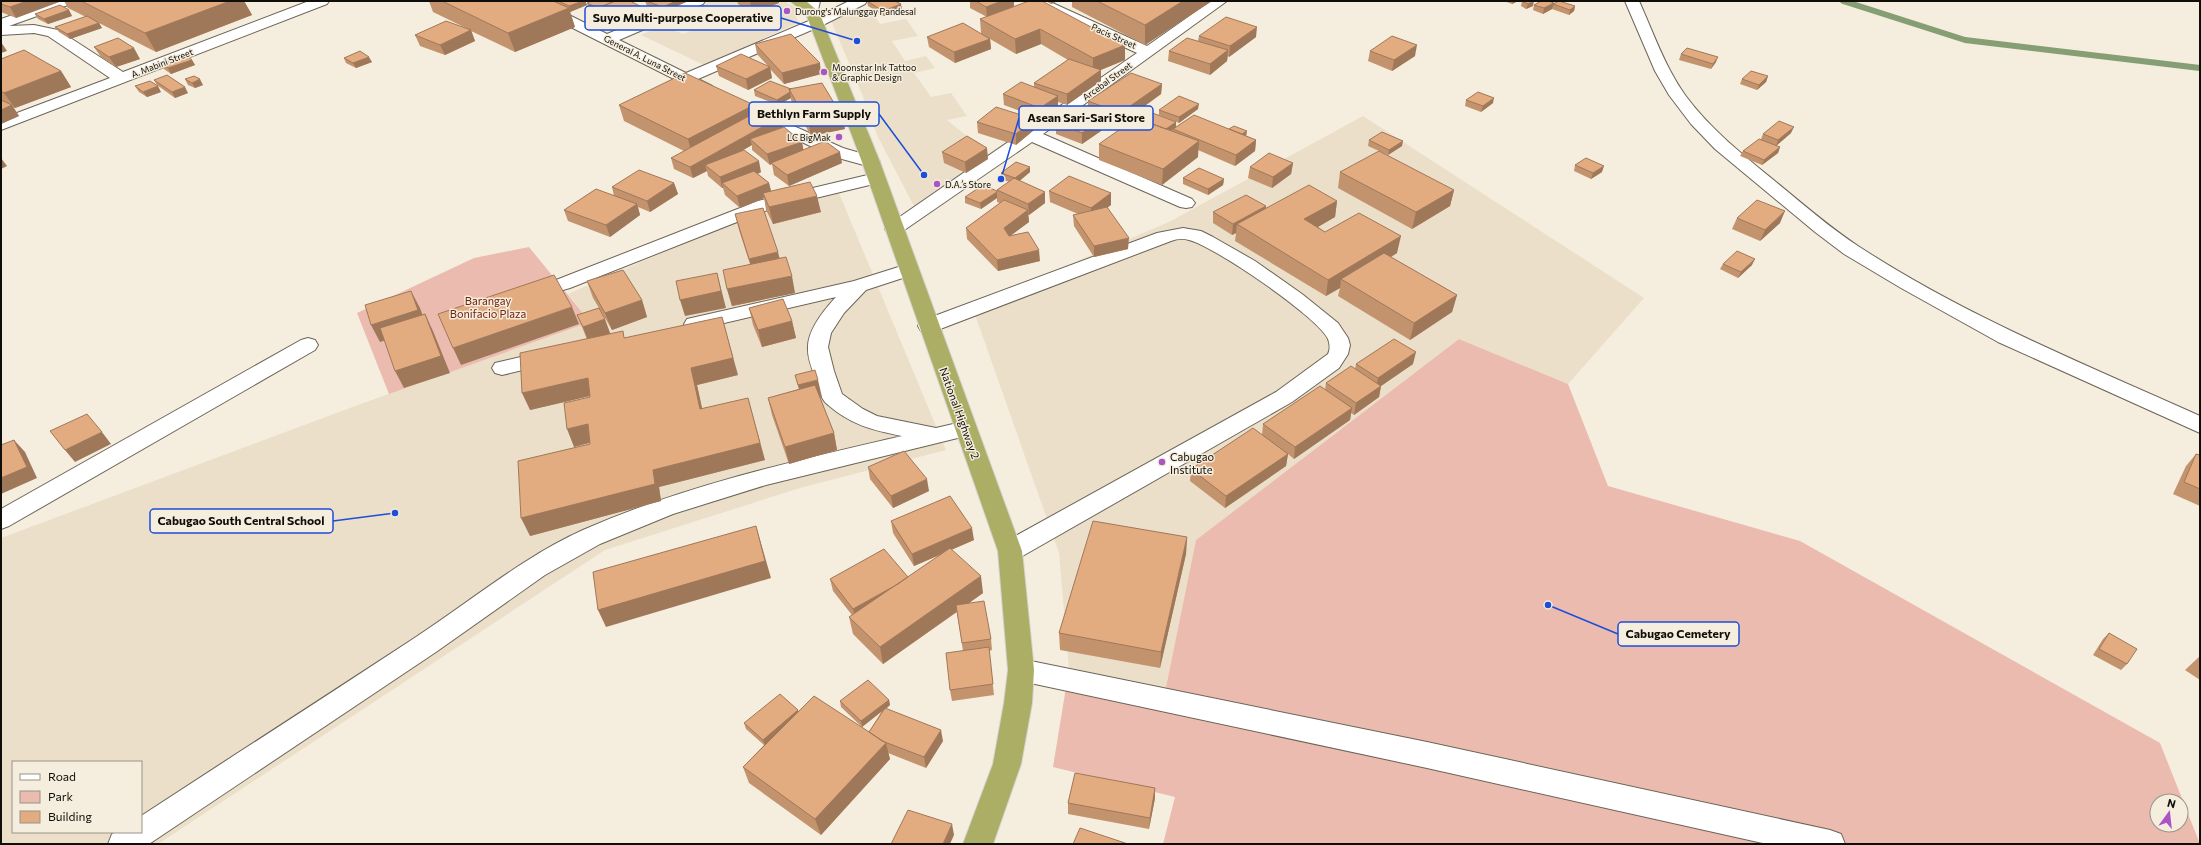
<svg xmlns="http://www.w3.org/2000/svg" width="2201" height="845" viewBox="0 0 2201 845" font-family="Commissioner,sans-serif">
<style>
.built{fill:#ebdfc9;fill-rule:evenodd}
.green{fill:#ebbbb0;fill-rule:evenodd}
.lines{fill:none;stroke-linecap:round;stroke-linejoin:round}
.stream{stroke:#869e73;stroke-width:6}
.minor-casing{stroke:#6b6457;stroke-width:2}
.highway-casing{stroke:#d4d4d3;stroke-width:2}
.minor{fill:#fff;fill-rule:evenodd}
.highway{fill:#adae65;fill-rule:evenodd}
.wall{fill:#c3936e}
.shaded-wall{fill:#9f785a}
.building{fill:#e3ab80;stroke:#9f785a}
.poi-dot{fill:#aa55c4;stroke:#f5eddd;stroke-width:1.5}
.labels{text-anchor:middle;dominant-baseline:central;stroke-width:3;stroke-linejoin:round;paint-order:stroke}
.far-poi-label{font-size:9px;fill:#100e09;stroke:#f5eddd;text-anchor:start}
.far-street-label{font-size:9px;fill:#100e09;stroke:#f5eddd}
.park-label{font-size:11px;fill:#732110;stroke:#f5eddd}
.street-label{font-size:11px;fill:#100e09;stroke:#f5eddd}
.poi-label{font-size:11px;fill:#100e09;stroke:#f5eddd;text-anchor:start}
.leader{fill:none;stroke:#1d4ed8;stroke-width:1.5}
.callout-dot{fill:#1d4ed8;stroke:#f5eddd;stroke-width:1.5}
.callout{fill:#f5eddd;stroke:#1d4ed8;stroke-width:1.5}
.callout-label{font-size:12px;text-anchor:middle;font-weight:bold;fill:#100e09}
</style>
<rect width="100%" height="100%" fill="#f5eddd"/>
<path class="built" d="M710 1H783L794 6 798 23 704 65 641 35 662 25 683 34 702 26 675 15Z
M868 8 880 24 906 19 918 36 892 41 905 61 926 56 935 68 914 73 931 97 951 93 967 116 947 120 994 158 916 210 878 137 862 94 830 18Z
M1363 116 1644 298 1568 384 1459 339 1196 540 1165 692 1069 669 1059 553 972 306 1169 222Z
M839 193 946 450 800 488 605 550 158 844H1V538L358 405 590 322 568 294 768 206ZM13 762H141V832H13Z"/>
<path class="green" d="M529 247 590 322 389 394 357 313 474 258Z
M1459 339 1568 384 1608 486 1800 541 2160 743 2200 844H1163L1175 797 1053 767 1069 669 1165 692 1196 540ZM2157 801H2181V825H2157Z"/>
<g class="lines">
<path class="stream" d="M1843 1 1965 40 2200 68"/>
<defs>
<path id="minor" d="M53 1H73L71 4 9 26 34 25 58 30 123 72 309 1H329L327 4 1 130V119L110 78 48 36 34 33 1 35V19Z
M523 1H541L607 34 686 1H705L703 4 619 40 686 73 811 20 849 1H867L865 4 821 26 698 79 712 86 714 89 712 92H700L680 82 525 4Z
M806 1H820L817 15H807L805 12Z
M1029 1H1048L1147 46 1211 1H1227L1043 134 1192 199 1195 203 1192 207 1186 208 1180 207 1032 142 900 233 894 235 888 233 885 229 888 225 1137 53 1031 4Z
M1625 1H1639C1653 32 1665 67 1685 95 1710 129 1743 155 1776 182 1803 204 1829 227 1858 246 1965 316 2084 364 2200 416V433L1998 342 1901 288 1844 254 1815 232 1715 149 1691 124 1669 95 1655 71Z
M760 111 843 148 877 158 880 162 877 166 871 167 831 156 754 119 752 116 754 113Z
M876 173 882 174 885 178 882 182 770 209 570 288 563 290 556 288 553 284 556 280 758 201Z
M1183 228 1201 231 1213 237 1255 261 1302 294 1338 323 1348 338 1350 345 1348 354 1339 368 1292 402 1019 558 1010 560 1001 558 998 551 1001 544 1276 392 1328 354C1330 350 1330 344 1328 339 1318 317 1214 246 1189 240 1183 238 1176 239 1171 241L935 331 928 332 921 331 918 326 921 321 1157 233Z
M908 264 915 266 918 270 915 274 866 290 844 313 831 333 828 347 834 371 842 394 863 409 877 416 936 428 966 421 974 424 977 429 974 434 766 485 673 514 600 544 545 575 436 652 149 844H108L112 834 116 832H141V816C233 756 325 697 416 637 471 601 523 557 583 530 685 485 795 461 902 436 872 430 851 425 827 404 821 399 819 390 817 382 813 372 807 358 808 347 808 329 825 309 836 297L694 330 687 329 684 324 687 319 854 281Z
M308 338 315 340 318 345 315 350 9 526 1 529V509L301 340Z
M550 350 557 352 560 357 557 362 502 375 495 373 492 368 495 363Z
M1021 659 1427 742 1830 830 1841 834 1845 844H1767L1427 768 1021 681 1012 678 1008 670 1012 662Z"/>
<path id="highway" d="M790 1H806L819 12 880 162 1022 551 1034 670 1032 703 1021 764 993 844H963L993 764 1004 703 1008 670 998 551 862 162 806 14Z"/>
</defs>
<use href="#minor" class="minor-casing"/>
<use href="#highway" class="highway-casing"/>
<use href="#minor" class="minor"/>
<use href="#highway" class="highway"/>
</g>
<path class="wall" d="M1 1 59 2 16 18 1 12Z
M64 1H244L252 15 156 52 99 23 102 28 70 39 59 32 55 27 86 17 68 8Z
M429 1H585L587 5 570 12 569 11 575 27 515 52 471 31 475 41 445 55 420 46 415 35 468 29 433 12Z
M645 1H686V2L664 12 647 6Z
M737 1H778L779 3 752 13 738 4Z
M867 1 902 10 884 16 868 6Z
M964 1H1014V7L1125 60 1101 70V81L1067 105 1058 102V107L1041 119 1004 105 1003 94 1034 87V83L1068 60 1041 44 1016 54 990 39 991 49 955 63 929 47 927 37 981 33 980 19 987 17 970 8V1L967 2Z
M1045 1H1058L1051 4Z
M1072 1H1212L1145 45 1072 7Z
M1504 1H1518L1512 4Z
M1522 1 1533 6 1526 9 1521 6Z
M587 3 647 18 618 30 597 20 594 11 589 8Z
M1554 3 1575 6 1574 11 1569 15 1552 9 1543 14 1533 10 1534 5Z
M69 10 72 16 48 24 38 19 35 14Z
M1199 36 1256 37 1229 57 1228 56 1227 61 1210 75 1168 61 1169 51 1198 41Z
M755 44 821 74 784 84 770 69 772 78 748 90 719 76 716 66H768L757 54Z
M94 47 140 59 116 67 101 57Z
M1370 51 1415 56 1392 71 1368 61Z
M1681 54 1716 62 1711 69 1679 60Z
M344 58 372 62 356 68 346 63Z
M1 59 61 71 71 87 15 108 13 107 19 116 1 124Z
M192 60 195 65 171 74 164 69 161 63Z
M1768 76 1766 82 1757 90 1740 84 1742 79Z
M185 79 203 85 195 88 188 85Z
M154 80 188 93 175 98 157 85Z
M1162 84 1161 94 1120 124 1088 112V101Z
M135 86 161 92 147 97 139 92Z
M791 89 845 129 811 136 791 100V98L778 105 755 96 754 90Z
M1466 100 1493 103 1481 112 1465 106Z
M619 105H754L756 113 782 127 802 142 803 150 842 163 789 186 774 175 772 164 770 165 752 150V145L743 150 761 172 758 174 769 183 771 191 821 212 773 224 766 210 764 198 740 208 725 195 723 188H722L708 176 707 171 693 178 674 169 671 158 684 151 624 121Z
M1198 109 1179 123 1159 115V110Z
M1034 119V130L1016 145 978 133 977 122Z
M1139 119 1176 127 1246 136 1256 140 1255 151 1235 166 1198 150V157L1162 185 1099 160V144Z
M1056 123 1101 131 1082 144 1056 134Z
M1791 133 1776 146 1780 147 1778 153 1762 165 1740 156 1743 151 1761 139 1763 134Z
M1369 140 1402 146 1388 155 1368 146Z
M942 152 988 159 966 173 944 163Z
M1293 163 1291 174 1272 188 1248 178 1250 167Z
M1575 165 1602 172 1591 179 1574 171Z
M1030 167V172L1019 181 1045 192V203L1029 215H1028L1029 222 1009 236 1040 261 998 271 967 239 966 228 1000 203 997 202V198L981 209 965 203V197L997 191V190L1009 182 1002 179 1001 173Z
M1340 172 1454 190 1450 206 1412 229 1338 188Z
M1183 178 1224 179 1223 185 1208 195 1183 184Z
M674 183 678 194 650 212 638 207 640 215 610 237 568 221 564 210 614 196 612 187Z
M1049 191 1111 193V205L1107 207 1128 249 1094 257 1074 226 1073 215 1078 214 1050 202Z
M1337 201 1335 217 1318 227 1325 232 1397 253 1391 257 1457 295 1452 312 1410 340 1338 296 1340 288 1326 296 1235 241 1236 233 1232 235 1213 223V212L1266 206V209Z
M735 214 780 258 795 293 732 306 727 289 750 264 739 230Z
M1737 218 1780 223 1760 241 1732 229Z
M1723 264 1752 265 1738 278 1720 269Z
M587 281 642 300 647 317 612 330 600 309 610 333 626 338 738 375 697 385 702 409 765 460 659 487 661 501 530 536 590 444V443L574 447 590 396 530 410 587 339 577 315 599 308 593 298Z
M749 308 792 321 796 338 762 347 753 325Z
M1356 364H1413L1381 386 1379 397 1354 415 1351 413 1350 420 1294 459 1288 454 1286 466 1225 508 1190 481 1191 469 1262 435 1263 424 1325 390 1326 383 1355 369Z
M795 375 822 397H820L834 433 837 450 789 464 772 415 768 398 799 389Z
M2196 454 2200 455V506L2173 494 2186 466Z
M868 467 929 491 893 508 870 479Z
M891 521 974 540 951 550 983 593 969 603 991 639 992 650 989 651 994 695 952 701 950 690 963 651 957 612 883 664 853 634 849 617 852 615 833 591 830 579 908 577 944 553 914 566 893 533Z
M1187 537 1186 554 1160 668 1060 650 1059 633Z
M2109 633 2127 664 2121 670 2093 655 2103 639Z
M2200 656V680L2185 670Z
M889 700 890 705 886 709 943 741 926 768 888 753 890 759 821 835 749 783 743 767 764 745 746 729 744 723 799 711 869 732 882 711 862 727 841 707 840 701Z
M1155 788V798L1149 829 1068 814V803Z"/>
<path class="shaded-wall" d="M27 1H58L59 2 16 18 10 7Z
M230 1H244L252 15 156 52 145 33Z
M583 1H585L587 5 570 12 569 6Z
M676 1H686V2L664 12 663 7Z
M750 1H778L779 3 752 13Z
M1002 1H1014V7L987 17 986 7Z
M1051 1H1058L1051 4Z
M1183 1H1212L1145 45V25Z
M1513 1H1518L1512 4Z
M1534 1 1533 6 1526 9 1528 4Z
M1554 3 1552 9 1543 14 1544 8Z
M901 4 902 10 884 16 883 11Z
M1575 6 1574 11 1569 15 1570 10Z
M569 8 575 27 515 52 508 33Z
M644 8 647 18 618 30 615 20Z
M69 10 72 16 48 24 44 19Z
M99 23 102 28 70 39 67 34Z
M1257 27 1256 37 1229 57 1230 46Z
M1040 29 1041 44 1016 54 1015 39Z
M471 30 475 41 445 55 440 45Z
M990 39 991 49 955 63 954 52Z
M1 42 7 51 1 53Z
M1125 45V60L1093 73V58Z
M1417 45 1415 56 1392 71 1394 60Z
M134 48 140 59 116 67 109 57Z
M1228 50 1227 61 1210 75V64Z
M369 57 372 62 356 68 353 63Z
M1718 57 1716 62 1711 69 1713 64Z
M192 60 195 65 171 74 168 68Z
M820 63 821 74 784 84 782 73Z
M770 67 772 78 748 90 746 79Z
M1101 70V81L1067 105V94Z
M61 71 71 87 15 108 4 93Z
M1768 76 1766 82 1757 90 1759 85Z
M200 79 203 85 195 88 192 83Z
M1162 84 1161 94 1120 124V113Z
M158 86 161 92 147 97 143 92Z
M185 87 188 93 175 98 172 92Z
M790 92 791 98 778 105 777 100Z
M1058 96V107L1041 119 1040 108Z
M1494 98 1493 103 1481 112 1483 106Z
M1199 104 1198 109 1179 123V117Z
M12 105 19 116 1 124V110Z
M754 105 758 121 692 155 688 139Z
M780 117 783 128 750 139 752 145 710 169 705 165 707 171 693 178 690 167Z
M843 118 845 129 811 136 809 125Z
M1034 119V130L1016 145V134Z
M1101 120V131L1082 144V133Z
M1176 122V127L1162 136 1163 131Z
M1794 127 1791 133 1776 146 1778 140Z
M1247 131 1246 137 1239 136Z
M1256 140 1255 151 1235 166 1236 155Z
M1199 141 1198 157 1162 185 1163 169Z
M1403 141 1402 146 1388 155 1389 150Z
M802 142 804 153 771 163 772 164 770 165 767 154Z
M1780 147 1778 153 1762 165 1764 160Z
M987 148 988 159 966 173 965 162Z
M840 152 842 163 789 186 787 175Z
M1 158 7 166 1 169Z
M759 161 761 172 726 187 722 183 723 188H722L720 177Z
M1293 163 1291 174 1272 188 1273 177Z
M1604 166 1602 172 1591 179 1593 173Z
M1030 167V172L1016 184 1015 178Z
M1224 179 1223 185 1208 195V189Z
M674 183 678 194 650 212 647 201Z
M769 183 772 195 763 193 764 198 740 208 737 196Z
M1454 190 1450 206 1412 229 1416 212Z
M997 192V198L981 209 980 203Z
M1045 192V203L1029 215 1028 204Z
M1111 193V205L1091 220V208Z
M817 196 821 212 773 224 769 207Z
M1337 201 1335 217 1302 236 1304 219Z
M637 204 640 215 610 237 606 225Z
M1266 206 1265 217 1237 224 1236 233 1232 235 1233 224Z
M1028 210 1029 222 1005 240 1004 228Z
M1785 211 1780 223 1760 241 1765 230Z
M1401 236 1397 253 1348 283 1341 279 1340 288 1326 296 1328 280Z
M1129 238 1128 249 1094 257V246Z
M1039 250 1040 261 998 271 997 260Z
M778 252 782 269 753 275 749 259Z
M1755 259 1752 265 1738 278 1741 272Z
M717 273 726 308 685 316 680 300Z
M792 276 795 293 732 306 727 289Z
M411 291 420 308 427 327 380 342 371 325Z
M1457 295 1452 312 1410 340 1414 323Z
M642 300 647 317 612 330 605 313Z
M572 307 579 324 461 365 453 348Z
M425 314 433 331 450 373 404 388 395 371Z
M722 317 738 375 697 385 706 426 700 409 691 368Z
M605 319 611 336 589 344 583 327Z
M792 321 796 338 762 347 758 330Z
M1416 352 1413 364 1381 386 1379 397 1354 415 1356 403 1376 389 1378 378Z
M588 378 594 395 530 410 522 393Z
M818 380 822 397 802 402 798 385Z
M748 398 765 460 659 487 661 501 530 536 521 518 653 470Z
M1352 408 1350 420 1294 459 1295 447Z
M588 424 595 441 574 447 567 429Z
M102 432 111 444 75 462 65 450Z
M834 433 837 450 789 464 785 447Z
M14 440 25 452 37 478 1 494V478Z
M1288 454 1286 466 1225 508 1226 496Z
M927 479 929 491 893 508 891 496Z
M756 526 771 578 606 627 598 610Z
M972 528 974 540 914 566 912 554Z
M1187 537 1186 554 1160 668 1161 652Z
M981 576 983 593 883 664 880 647Z
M909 578 856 620 853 609Z
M889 700 890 705 862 727 861 721Z
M798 710 800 716 765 746 763 740Z
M941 730 943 741 926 768 924 757Z
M886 743 890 759 821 835 815 819Z
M1155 788V798L1149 829 1150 818Z
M952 824 954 835 950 844H943Z"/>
<path class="building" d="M1 1H27L10 7 1 4Z
M81 1H230L145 33Z
M442 1H553L569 8 508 33Z
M558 1H583L569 6Z
M592 1H615L598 8 587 3Z
M615 1H630L644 8 615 20 594 10Z
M646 1H676L663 7Z
M867 1H895L901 4 883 11Z
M976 1H1002L986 7Z
M1029 1H1042L1125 45 1093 58 1040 29 1015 39 980 19Z
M1097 1H1183L1145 25Z
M1522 1H1534L1528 4Z
M1541 1H1548L1554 3 1544 8 1534 5Z
M1559 1 1575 6 1570 10 1553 4Z
M60 5 69 10 44 19 35 14Z
M87 16 99 23 67 34 55 27Z
M1226 17 1257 27 1230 46 1199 36Z
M446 21 471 30 440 45 415 35Z
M963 23 990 39 954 52 927 37Z
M791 34 820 63 782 73 755 44Z
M1392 36 1417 45 1394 60 1370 51Z
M118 38 134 48 109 57 94 47Z
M1187 38 1228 50 1210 64 1169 51Z
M1687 48 1718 57 1713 64 1681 54Z
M24 50 61 71 4 93 1 91V59Z
M360 51 369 57 353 63 344 58Z
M741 54 770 67 746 79 716 66Z
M186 55 192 60 168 68 161 63Z
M1069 59 1101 70 1067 94 1034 83Z
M1751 71 1768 76 1759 85 1742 79Z
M685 73 754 105 688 139 619 105Z
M1131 73 1162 84 1120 113 1088 101Z
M167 75 185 87 172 92 154 80Z
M194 76 200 79 192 83 185 79Z
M150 81 158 86 143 92 135 86Z
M770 81 791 89H789L790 92 777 100 754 90Z
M1021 82 1058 96 1040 108 1003 94Z
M822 83 843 118 809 125 789 89Z
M1478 92 1494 98 1483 106 1466 100Z
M1179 96 1199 104 1179 117 1159 110Z
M1 100 12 105 1 110Z
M996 107 1034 119 1016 134 977 122Z
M762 109 780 117 690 167 671 158Z
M1075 110 1101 120 1082 133 1056 123Z
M1150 112 1176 122 1166 129 1139 119Z
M1194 115 1256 140 1236 155 1173 129Z
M1136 118 1199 141 1163 169 1099 144Z
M1779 121 1794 127 1778 140 1763 134Z
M1234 126 1247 131 1242 134 1229 129Z
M784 127 802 142 767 154 750 139Z
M1382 132 1403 141 1389 150 1369 140Z
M967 136 987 148 965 162 942 152Z
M1759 139 1780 147 1764 160 1743 151Z
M825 141 840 152 787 175 771 163Z
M744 150 759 161 720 177 705 165Z
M1379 151 1454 190 1416 212 1340 172Z
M1269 153 1293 163 1273 177 1250 167Z
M1586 158 1604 166 1593 173 1575 165Z
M1016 162 1030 167 1015 178 1001 173Z
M1199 168 1224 179 1208 189 1183 178Z
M639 170 674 183 647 201 612 187Z
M754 171 769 183 737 196 722 183Z
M1069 176 1111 193 1091 208 1049 191Z
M1014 178 1045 192 1028 204 997 190Z
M810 182 817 196 769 207 763 193Z
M983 185 997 191V192L980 203 965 197Z
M1309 185 1337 201 1304 219 1325 232 1359 213 1401 236 1328 280 1237 224Z
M596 189 637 204 606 225 564 210Z
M1246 195 1266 206 1233 224 1213 212Z
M1004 200 1028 210 1004 228 1009 236 1028 232 1039 250 997 260 966 228Z
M1757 200 1785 211 1765 230 1737 218Z
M1107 207 1129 238 1094 246 1073 215Z
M763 208 778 252 749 259 735 214Z
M1737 251 1755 259 1741 272 1723 264Z
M1384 253 1457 295 1414 323 1341 279Z
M786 257 792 276 727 289 723 270Z
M623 270 642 300 605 313 587 281Z
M717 273 721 291 680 300 676 281Z
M554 275 572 307 453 348 438 314Z
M411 291 418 310 371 325 365 305Z
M783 299 792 321 758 330 749 308Z
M599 308 605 319 583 327 577 315Z
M425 314 441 356 395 371 380 328Z
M722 317 733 358 691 368 700 409 748 398 760 443 653 470 655 484 521 518 518 461 590 444 588 424 567 429 564 403 590 397 588 378 522 393 520 353 623 331 624 338Z
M1394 339 1416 352 1378 378 1356 364Z
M1351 366 1381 386 1356 403 1326 383Z
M815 370 818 380 798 385 795 375Z
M815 385 834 433 785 447 768 398Z
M1320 386 1352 408 1295 447 1263 424Z
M87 414 102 432 65 450 50 431Z
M1253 428 1288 454 1226 496 1191 469Z
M14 440 27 467 1 478V445Z
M904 451 927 479 891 496 868 467Z
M2196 454 2200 455V489L2184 482Z
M950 496 972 528 912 554 891 521Z
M1093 521 1187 537 1161 652 1059 633Z
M756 526 765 561 598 610 593 572Z
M950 548 981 576 880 647 849 617Z
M884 549 908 577 898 584 853 609 830 579Z
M984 601 991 639 962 643 956 605Z
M2109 633 2137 649 2127 664 2099 649Z
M989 647 993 684 950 690 946 653Z
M868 680 889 700 861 721 840 701Z
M780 694 798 710 763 740 744 723Z
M814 696 886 743 815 819 743 767Z
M885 708 941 730 924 757 882 741 869 732Z
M1075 773 1155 788 1150 818 1068 803Z
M908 810 952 824 943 844H891Z
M1080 828 1128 844H1073Z"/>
<g class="poi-dot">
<circle cx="787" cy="11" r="4"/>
<circle cx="824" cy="72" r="4"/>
<circle cx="839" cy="137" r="4"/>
<circle cx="937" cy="184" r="4"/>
<circle cx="1162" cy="462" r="4"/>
</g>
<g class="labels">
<g class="far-poi-label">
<text x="795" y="11">Durong's Malunggay Pandesal</text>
<text x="832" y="67">Moonstar Ink Tattoo<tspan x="832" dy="10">&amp; Graphic Design</tspan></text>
<text x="831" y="137" text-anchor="end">LC BigMak</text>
<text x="945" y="184">D.A.’s Store</text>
</g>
<g class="far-street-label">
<text transform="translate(1114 36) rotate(24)">Pacis Street</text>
<text transform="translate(645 58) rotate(27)">General A. Luna Street</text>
<text transform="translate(162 63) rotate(-21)">A. Mabini Street</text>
<text transform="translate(1107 81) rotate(-36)">Arcebal Street</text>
</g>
<g class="park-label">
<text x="488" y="300">Barangay<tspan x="488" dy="13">Bonifacio Plaza</tspan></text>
</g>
<g class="street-label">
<text transform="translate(960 413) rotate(70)">National Highway 2</text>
</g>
<g class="poi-label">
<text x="1170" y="456">Cabugao<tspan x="1170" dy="13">Institute</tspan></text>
</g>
</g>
<path class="leader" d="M857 41L781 18M924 175L879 114M1001 179L1019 118M395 513L333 521M1548 605L1618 634"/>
<g class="callout-dot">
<circle cx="857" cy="41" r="4"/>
<circle cx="924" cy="175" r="4"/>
<circle cx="1001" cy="179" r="4"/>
<circle cx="395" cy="513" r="4"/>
<circle cx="1548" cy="605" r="4"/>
</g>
<g class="callout">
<rect x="585" y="6" width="196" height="24" rx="4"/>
<rect x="749" y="102" width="130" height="24" rx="4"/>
<rect x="1019" y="106" width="134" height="24" rx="4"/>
<rect x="150" y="509" width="183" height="24" rx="4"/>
<rect x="1618" y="622" width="121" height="24" rx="4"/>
</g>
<g class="callout-label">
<text x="683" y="22">Suyo Multi-purpose Cooperative</text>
<text x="814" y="118">Bethlyn Farm Supply</text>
<text x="1086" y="122">Asean Sari-Sari Store</text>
<text x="241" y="525">Cabugao South Central School</text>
<text x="1678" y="638">Cabugao Cemetery</text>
</g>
<rect width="2201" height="845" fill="none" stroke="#100e09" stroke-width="4"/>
<rect x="12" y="761" width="130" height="72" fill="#f5eddd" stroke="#999488"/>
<rect x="20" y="774" width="20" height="6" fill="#ffffff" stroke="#999488"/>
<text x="48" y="781" font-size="12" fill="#100e09">Road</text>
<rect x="20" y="791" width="20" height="12" fill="#ebbbb0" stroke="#999488"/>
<text x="48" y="801" font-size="12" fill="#100e09">Park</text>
<rect x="20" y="811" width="20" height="12" fill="#e3ab80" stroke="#999488"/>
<text x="48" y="821" font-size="12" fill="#100e09">Building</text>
<g transform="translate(2169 813) rotate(15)"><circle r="19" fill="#f5eddd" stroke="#999488"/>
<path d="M0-3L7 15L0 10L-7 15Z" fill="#aa55c4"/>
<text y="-6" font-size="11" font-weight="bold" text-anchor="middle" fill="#100e09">N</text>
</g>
</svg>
